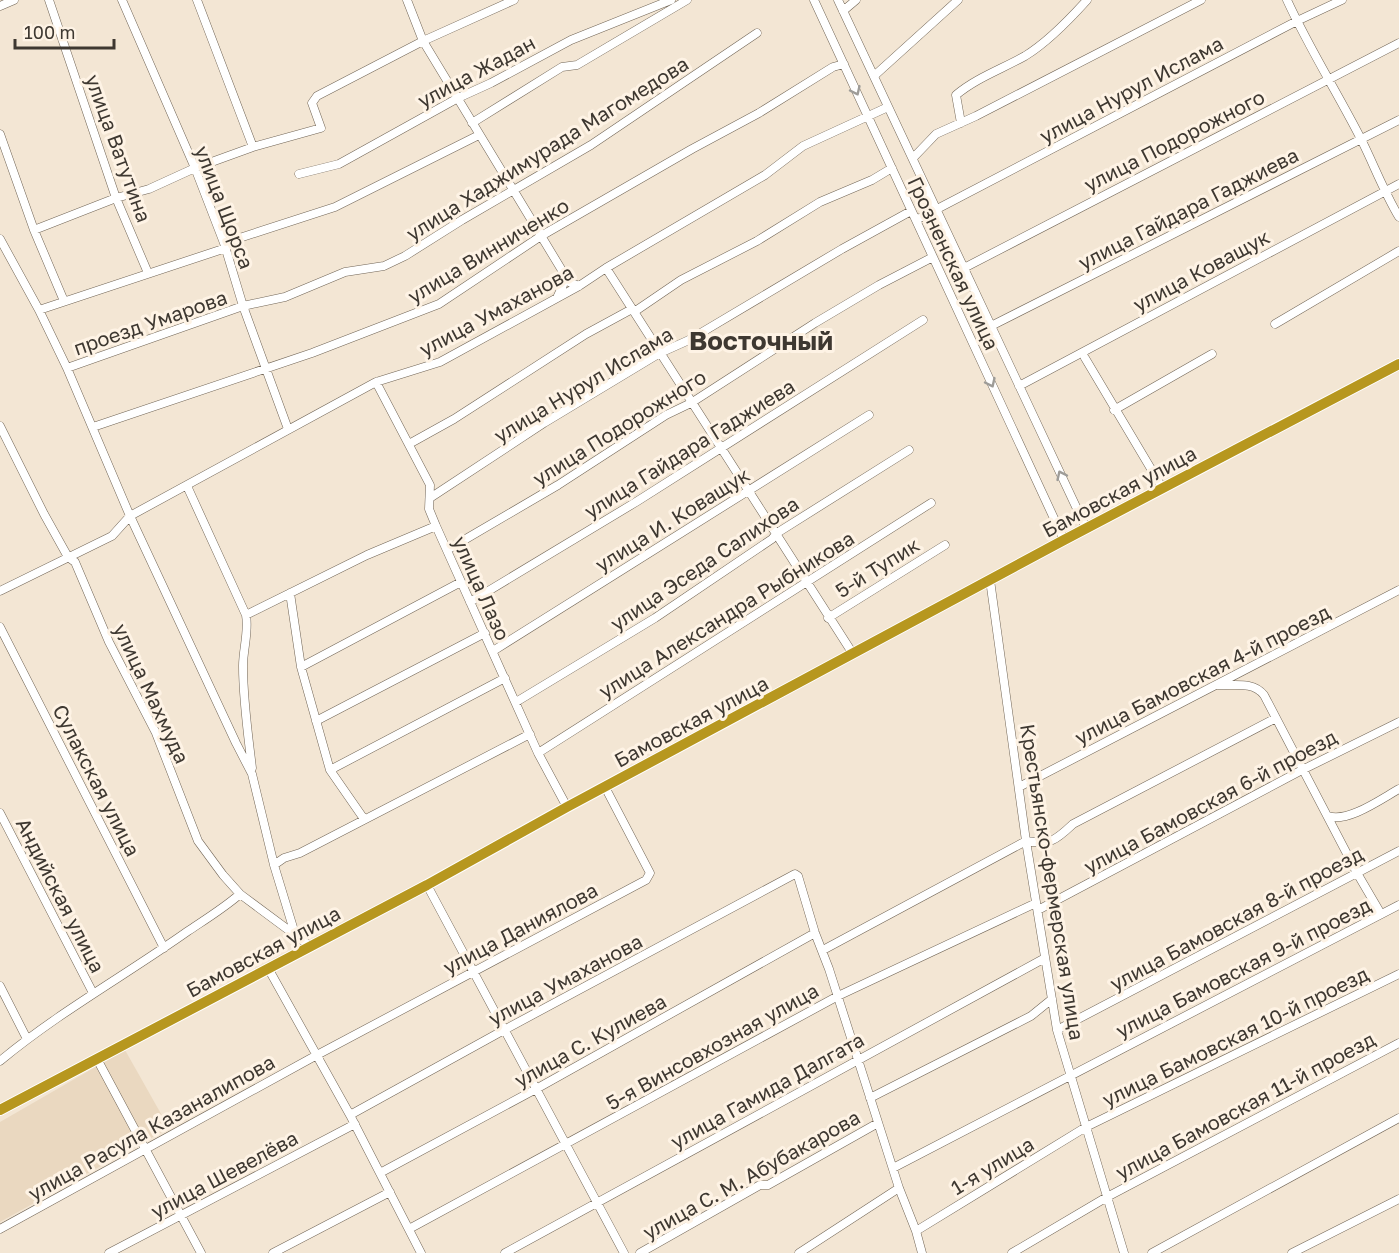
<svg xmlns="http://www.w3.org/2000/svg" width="1399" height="1253" viewBox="0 0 1399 1253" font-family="'Golos Text',sans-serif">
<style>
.built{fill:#ead8c0}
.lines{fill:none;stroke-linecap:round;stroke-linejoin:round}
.minor-casing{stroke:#716556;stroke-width:9}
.highway-casing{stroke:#fff;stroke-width:12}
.minor{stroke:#fff;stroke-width:8}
.highway{stroke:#b7971f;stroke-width:10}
.oneway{stroke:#9e9c98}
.labels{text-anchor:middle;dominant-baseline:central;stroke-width:6;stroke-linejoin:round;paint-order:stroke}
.street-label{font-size:20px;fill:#3e3831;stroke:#fef3e5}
.district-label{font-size:26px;font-weight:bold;fill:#3e3831;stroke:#fef3e5}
</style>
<rect width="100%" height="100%" fill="#f3e6d4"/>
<path class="built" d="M125 1050 169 1128 0 1222V1122Z"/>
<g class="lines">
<defs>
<path id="minor" d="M49 0 116 198 148 273
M122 0 195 168 224 243 243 306 288 429
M197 0 253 147
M407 0 423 41 569 282 579 286
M814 0 1064 540
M838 0 1086 528
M1287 0C1309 48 1337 92 1361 139 1374 165 1384 192 1399 217
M0 6 14 0
M843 11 856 0
M874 76 958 0
M472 123 562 67 577 65 687 0
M961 123 956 95C976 78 1002 69 1025 56 1048 42 1069 20 1087 0
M0 134 34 230 64 301
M913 158 936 134 976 116 1201 0
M299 174 339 164 458 98 491 83 571 40 671 0
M916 220 1297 21 1342 0
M34 230 116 198 149 189 195 168 253 147 321 128 312 103 317 96 423 41 514 0
M0 239 39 310 67 368 130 516 236 743 252 774 274 865 295 934
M224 243 335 207 479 135
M606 268 853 654
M964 268 1399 43
M557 298 563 285 562 272
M39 310 226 248
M634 312 681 280 757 241 820 202 872 180 892 168
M1275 324 1399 251
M991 326 1399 120
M1085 358 1163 489
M67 368 243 306 285 297 345 272 384 266 405 256 462 220 591 145 757 33
M376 382 430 485 429 509 436 526 538 753 567 807
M1019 386 1399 184
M1114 410 1212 354
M0 426 44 514 68 557 75 562 109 642 156 733 198 841 223 875 240 894 310 946
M93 427 312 353 439 304 541 236 692 149 759 113 833 67 844 64
M409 444 454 419 586 334 632 309
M187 486 246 615C249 632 243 649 243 666 243 700 248 734 252 768
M430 498 544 423 660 353 689 340 842 249 911 211
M447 550 558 485 666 415 691 403 815 323 879 285 933 257
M990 580 1026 841 1057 1030 1124 1253
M0 591 112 536 130 516 376 382 440 362 579 286 606 268 765 175 803 146 888 107
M290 593 301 667 330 770 364 819
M470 602 636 502 923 320
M246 615 367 555 436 526
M828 618 945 545
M0 627 164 948
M493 651 869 415
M301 667 461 582
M1218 685C1234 686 1253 681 1264 695L1357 873 1381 914
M516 702 655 618 772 539 777 533 909 450
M316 721 485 633
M538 753 931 503
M330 770 505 678
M1019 787 1399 590
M0 813 93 993
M1328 816C1348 823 1381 799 1399 789
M274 865 284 858 300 853 530 734
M427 885 624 1253
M1038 910 1302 770 1399 722
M823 950 1026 841C1051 845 1056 840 1073 824L1276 718
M268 968 350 1115 421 1253
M0 986 27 1039
M1057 1030 1399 851
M97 1059 201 1253
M0 1061C59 1012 126 975 188 931 206 919 224 908 240 894
M870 1098 1031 1016 1052 999
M350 1115 504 1030 795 874 798 876 815 933 829 969 899 1188 916 1231 922 1253
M893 1168 1399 905
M380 1173 536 1089 815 933
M0 1229 317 1055 646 880 650 873 605 787
M409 1229 838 996 1036 903
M916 1231 1086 1127 1399 974
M109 1253 355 1124
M273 1253 390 1192
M505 1253 1045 958
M640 1253 760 1185H768L878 1123
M799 1253 899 1188
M1012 1253 1107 1197 1399 1043
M1152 1253 1399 1118
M1292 1253 1399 1199"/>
<path id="highway" d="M0 1110 427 885 567 807 1064 540 1399 364"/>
</defs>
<use href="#minor" class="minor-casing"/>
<use href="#highway" class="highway-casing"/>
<use href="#minor" class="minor"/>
<use href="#highway" class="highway"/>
</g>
<defs><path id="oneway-chevron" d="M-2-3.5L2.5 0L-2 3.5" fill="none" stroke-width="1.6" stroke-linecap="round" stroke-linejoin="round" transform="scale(1.5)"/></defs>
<g class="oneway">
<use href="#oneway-chevron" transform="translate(856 91) rotate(65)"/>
<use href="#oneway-chevron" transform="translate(991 383) rotate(65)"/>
<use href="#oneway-chevron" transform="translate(1061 475) rotate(-115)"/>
</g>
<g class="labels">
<g class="street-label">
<text transform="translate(476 71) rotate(-28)">улица Жадан</text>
<text transform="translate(1131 89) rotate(-28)">улица Нурул Ислама</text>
<text transform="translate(1174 140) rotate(-27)">улица Подорожного</text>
<text transform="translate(119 148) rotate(70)">улица Ватутина</text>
<text transform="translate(547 148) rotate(-32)">улица Хаджимурада Магомедова</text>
<text transform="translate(225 207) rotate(69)">улица Щорса</text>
<text transform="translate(1188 208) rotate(-27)">улица Гайдара Гаджиева</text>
<text transform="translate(488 250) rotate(-31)">улица Винниченко</text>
<text transform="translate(954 263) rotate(65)">Грозненская улица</text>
<text transform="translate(1201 270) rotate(-28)">улица Коващук</text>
<text transform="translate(496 310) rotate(-28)">улица Умаханова</text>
<text transform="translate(150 322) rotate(-19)">проезд Умарова</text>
<text transform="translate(583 384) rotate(-31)">улица Нурул Ислама</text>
<text transform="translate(619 427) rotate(-32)">улица Подорожного</text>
<text transform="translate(689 448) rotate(-32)">улица Гайдара Гаджиева</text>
<text transform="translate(1119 491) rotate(-28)">Бамовская улица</text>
<text transform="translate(672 519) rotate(-32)">улица И. Коващук</text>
<text transform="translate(704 563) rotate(-34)">улица Эседа Салихова</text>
<text transform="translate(877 567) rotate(-32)">5-й Тупик</text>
<text transform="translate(482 588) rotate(66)">улица Лазо</text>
<text transform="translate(726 614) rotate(-32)">улица Александра Рыбникова</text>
<text transform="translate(1202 674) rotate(-27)">улица Бамовская 4-й проезд</text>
<text transform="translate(152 693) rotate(65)">улица Махмуда</text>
<text transform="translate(691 721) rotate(-28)">Бамовская улица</text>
<text transform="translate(97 780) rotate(63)">Сулакская улица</text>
<text transform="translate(1210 801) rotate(-28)">улица Бамовская 6-й проезд</text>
<text transform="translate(1053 882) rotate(81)">Крестьянско-фермерская улица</text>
<text transform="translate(61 895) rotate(63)">Андийская улица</text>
<text transform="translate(1236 918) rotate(-28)">улица Бамовская 8-й проезд</text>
<text transform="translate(520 928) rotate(-28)">улица Даниялова</text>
<text transform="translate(263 951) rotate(-28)">Бамовская улица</text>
<text transform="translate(1243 967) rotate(-27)">улица Бамовская 9-й проезд</text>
<text transform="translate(565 979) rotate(-28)">улица Умаханова</text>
<text transform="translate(1235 1036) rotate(-26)">улица Бамовская 10-й проезд</text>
<text transform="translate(590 1040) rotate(-29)">улица С. Кулиева</text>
<text transform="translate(712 1046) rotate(-29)">5-я Винсовхозная улица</text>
<text transform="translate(767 1090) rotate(-29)">улица Гамида Далгата</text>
<text transform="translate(1245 1105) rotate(-28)">улица Бамовская 11-й проезд</text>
<text transform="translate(151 1127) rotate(-29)">улица Расула Казаналипова</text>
<text transform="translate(992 1165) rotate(-31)">1-я улица</text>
<text transform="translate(224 1174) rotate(-28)">улица Шевелёва</text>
<text transform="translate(751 1174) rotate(-29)">улица С. М. Абубакарова</text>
</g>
<g class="district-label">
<text x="761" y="340">Восточный</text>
</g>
</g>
<path d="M15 39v9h99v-9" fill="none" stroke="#3e3831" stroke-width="3"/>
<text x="24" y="39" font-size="18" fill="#3e3831" stroke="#fef3e5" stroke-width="4.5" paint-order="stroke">100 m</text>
</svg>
